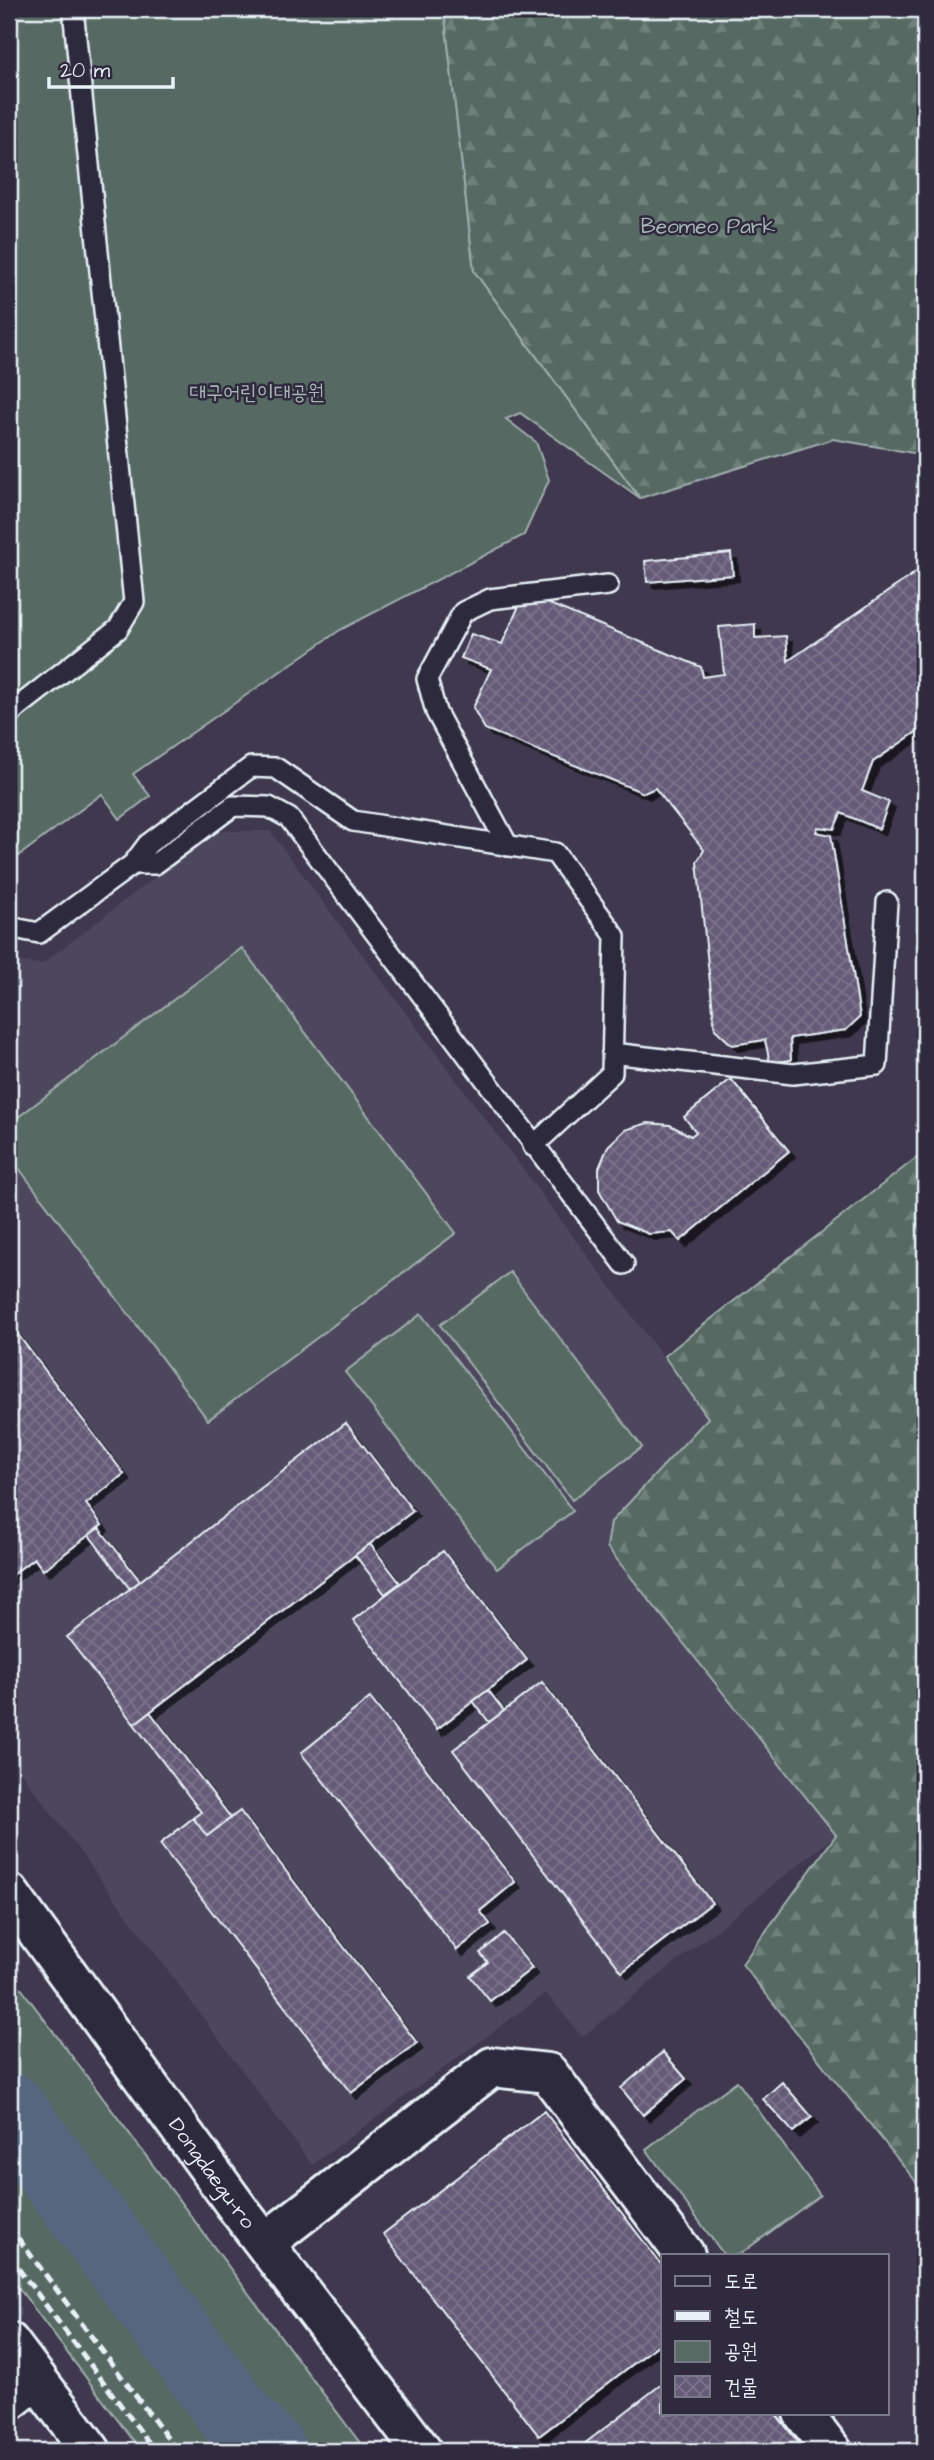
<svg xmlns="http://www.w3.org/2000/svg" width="934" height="2460" viewBox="0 0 934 2460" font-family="'Architects Daughter','Poor Story',sans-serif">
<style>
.built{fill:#4d465d}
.green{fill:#576b64;stroke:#a0aeae;stroke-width:2}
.forest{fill:url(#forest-firs);stroke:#a0aeae;stroke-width:2}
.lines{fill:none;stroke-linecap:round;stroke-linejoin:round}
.river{stroke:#54667f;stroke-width:75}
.building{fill:url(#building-cross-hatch);stroke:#e8f1f8;stroke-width:2;filter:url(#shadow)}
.service-casing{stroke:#e8f1f8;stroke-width:24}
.minor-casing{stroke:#e8f1f8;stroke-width:44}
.tertiary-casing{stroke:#e8f1f8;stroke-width:44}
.secondary-casing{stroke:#e8f1f8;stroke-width:44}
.service{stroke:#2f2a3d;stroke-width:19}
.minor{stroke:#2f2a3d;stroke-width:38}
.tertiary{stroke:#2f2a3d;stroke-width:38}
.secondary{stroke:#2f2a3d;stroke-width:38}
.rail{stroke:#e8f1f8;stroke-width:5;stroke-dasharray:10 5;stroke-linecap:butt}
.labels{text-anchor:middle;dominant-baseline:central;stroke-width:5;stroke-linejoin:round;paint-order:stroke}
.park-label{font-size:21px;fill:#a7b5b5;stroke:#2f2a3d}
.street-label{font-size:21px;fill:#e8f1f8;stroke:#2f2a3d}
</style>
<defs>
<pattern id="forest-firs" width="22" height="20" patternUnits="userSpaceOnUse" patternTransform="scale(1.75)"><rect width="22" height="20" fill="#576b64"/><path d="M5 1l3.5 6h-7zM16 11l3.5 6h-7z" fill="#6f817b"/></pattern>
<pattern id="building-cross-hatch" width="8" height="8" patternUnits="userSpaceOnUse" patternTransform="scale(1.75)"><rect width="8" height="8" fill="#655a77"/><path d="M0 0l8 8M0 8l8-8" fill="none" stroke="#7b728b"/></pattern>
<filter id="shadow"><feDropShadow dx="6" dy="6" stdDeviation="0" flood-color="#0009"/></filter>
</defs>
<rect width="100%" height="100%" fill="#3f384e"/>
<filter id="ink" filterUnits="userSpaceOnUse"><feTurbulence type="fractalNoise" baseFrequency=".0143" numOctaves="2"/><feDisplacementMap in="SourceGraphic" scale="14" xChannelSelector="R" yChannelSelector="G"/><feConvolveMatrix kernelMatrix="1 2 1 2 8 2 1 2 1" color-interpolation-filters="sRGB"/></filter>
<g filter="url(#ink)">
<path class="built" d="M215 831H270L708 1417 611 1522 607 1547 836 1835 582 2037 546 1993 312 2165 9 1756V961L42 964Z"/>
<path class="green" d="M9 9H444L474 271 640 498 520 413 506 419 536 442 549 480 524 535 340 630 133 774 150 796 120 819 102 794 9 863Z
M242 948 456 1233 208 1420 9 1155V1124Z
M510 1272 642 1447 572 1500 440 1325Z
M421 1314 573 1511 497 1569 345 1372Z
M9 1972 366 2451H141L9 2275Z
M737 2081 820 2195 739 2255H724L646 2149Z"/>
<path class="forest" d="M444 9H925V455L833 439 640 498 474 271Z
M925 1151V2193L742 1964 836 1835 607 1547 611 1522 708 1418 664 1356Z"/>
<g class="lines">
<path class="river" d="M9 2110 241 2423 269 2451"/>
</g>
<path class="building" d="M731 553 733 575 647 582 645 561Z
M925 566V726L873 762 862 791 889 802 879 829 841 813 834 829 818 827 816 832 831 835 860 1017 846 1030 790 1038 791 1060 770 1063 765 1040 732 1045 715 1029 697 862 704 850 655 788 644 793 485 729 473 708 491 669 461 658 471 634 502 644 519 606 545 602 701 667 703 677 724 674 719 627 755 624V638L786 636 788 661Z
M731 1079 789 1151 680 1241 672 1232 649 1234 617 1221 599 1190V1168L608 1146 625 1130 648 1123 670 1125 691 1136 696 1132 684 1117Z
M9 1323 124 1474 86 1504 102 1525 43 1570 34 1558 9 1577Z
M346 1423 413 1511 134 1724 67 1637Z
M99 1528 140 1581 130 1589 89 1535Z
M370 1544 400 1583 385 1594 355 1555Z
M443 1551 527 1660 437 1729 353 1620Z
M542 1682 712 1903 622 1972 453 1750Z
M488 1690 504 1711 489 1722 473 1701Z
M370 1698 515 1882 480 1911 490 1924 457 1950 301 1753Z
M150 1712 231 1818 207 1836 193 1818 201 1812 134 1724Z
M240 1811 417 2043 351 2093 160 1844 193 1818 207 1836Z
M504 1933 532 1968 490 2001 470 1976 488 1962 480 1953Z
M663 2052 686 2079 643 2115 621 2088Z
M782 2082 812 2117 793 2132 763 2099Z
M544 2111 663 2267V2341L539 2436 383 2234Z
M663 2383V2413H775L805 2451H575Z"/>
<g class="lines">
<defs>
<path id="service" d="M9 714 118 629 134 602 73 9
M508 846 436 712 427 679 463 612 490 599 608 585
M9 927 39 933 133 864
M612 1053 793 1074 877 1065 887 902
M533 1146 612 1073 615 936 555 853 353 821 276 768 251 767 148 844 133 864H155L233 806 269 807 289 818 624 1264"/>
<path id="minor" d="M266 2242 492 2067 548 2073 685 2255
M803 2413 832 2451"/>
<path id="tertiary" d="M9 2401 37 2379"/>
<g id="secondary">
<path id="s1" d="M9 1893 239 2210 422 2451"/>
<path d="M9 2342 91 2451"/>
</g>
</defs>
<use href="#service" class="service-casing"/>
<use href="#minor" class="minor-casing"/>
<use href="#tertiary" class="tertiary-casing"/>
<use href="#secondary" class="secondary-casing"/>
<use href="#service" class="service"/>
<use href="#minor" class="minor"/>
<use href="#tertiary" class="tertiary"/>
<use href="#secondary" class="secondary"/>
<path class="rail" d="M9 2226 177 2451
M9 2256 155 2451"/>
</g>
</g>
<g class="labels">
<g class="park-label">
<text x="708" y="226">Beomeo Park</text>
<text x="257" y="392">대구어린이대공원</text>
</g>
<g class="street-label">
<text stroke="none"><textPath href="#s1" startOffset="346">Dongdaegu-ro</textPath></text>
</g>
</g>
<rect width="934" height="2460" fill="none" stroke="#2f2a3d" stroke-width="35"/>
<rect x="18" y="18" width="899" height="2425" fill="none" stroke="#e8f1f8" stroke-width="2.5" filter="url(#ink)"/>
<rect x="661" y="2254" width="228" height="161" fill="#2f2a3d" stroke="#797a88" stroke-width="2"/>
<rect x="675" y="2276" width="35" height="10" fill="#2f2a3d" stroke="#797a88" stroke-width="2"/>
<text x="724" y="2288" font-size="21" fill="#e8f1f8">도로</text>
<rect x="675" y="2311" width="35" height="10" fill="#e8f1f8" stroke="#797a88" stroke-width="2"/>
<text x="724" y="2324" font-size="21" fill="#e8f1f8">철도</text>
<rect x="675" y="2341" width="35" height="21" fill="#576b64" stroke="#797a88" stroke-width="2"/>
<text x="724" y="2358" font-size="21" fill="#e8f1f8">공원</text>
<rect x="675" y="2376" width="35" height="21" fill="url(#building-cross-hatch)" stroke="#797a88" stroke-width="2"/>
<text x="724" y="2394" font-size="21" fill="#e8f1f8">건물</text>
<path d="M49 77v10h124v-10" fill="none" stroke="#e8f1f8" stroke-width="3.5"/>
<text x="60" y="77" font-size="21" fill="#e8f1f8" stroke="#2f2a3d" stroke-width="5" paint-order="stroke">20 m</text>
</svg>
